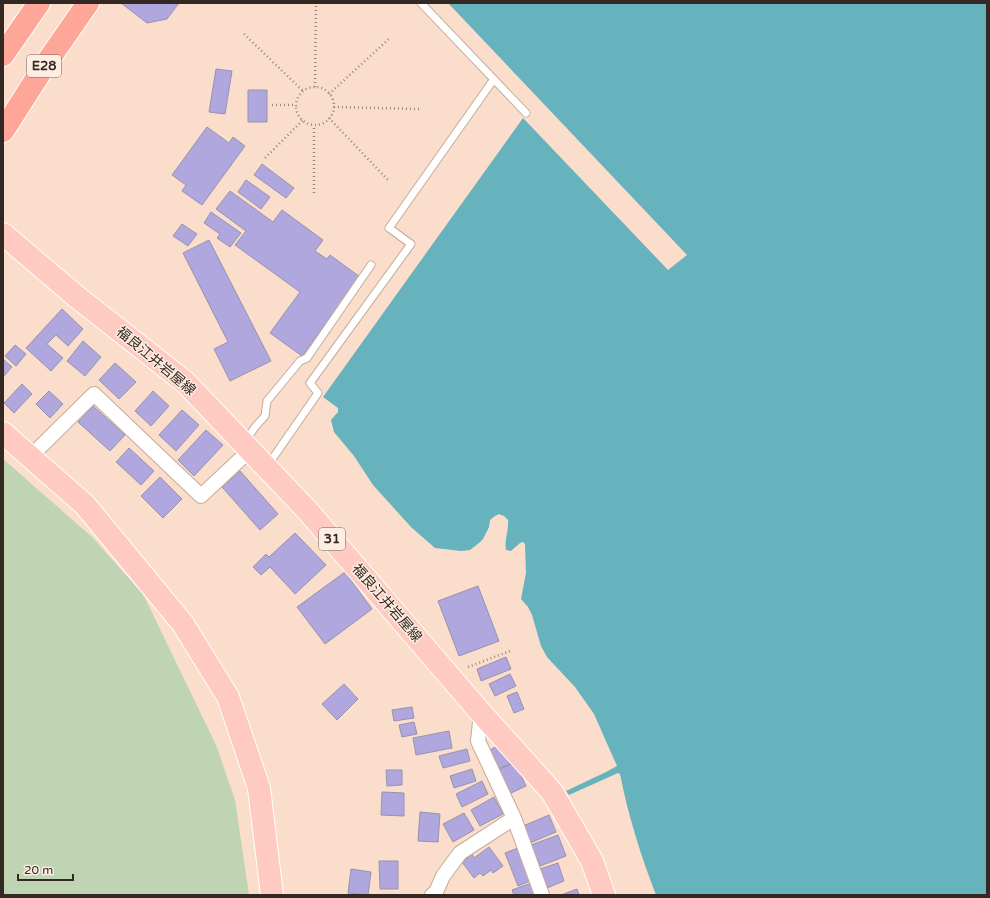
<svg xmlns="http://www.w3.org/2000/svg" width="990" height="898" viewBox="0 0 990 898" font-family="'Varela Round','Noto Sans JP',sans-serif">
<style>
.green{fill:#bed4b3}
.water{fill:#66b2bd}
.building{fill:#afa7dd;stroke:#9793ae}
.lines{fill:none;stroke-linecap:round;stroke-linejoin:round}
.lane-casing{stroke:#c6ab9a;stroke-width:9}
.street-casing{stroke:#c6ab9a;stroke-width:16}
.primary-casing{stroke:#fff;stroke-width:24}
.highway-casing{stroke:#fff;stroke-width:24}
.path{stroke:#9c877b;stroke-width:2.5;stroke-dasharray:1 3;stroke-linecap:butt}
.lane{stroke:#fff;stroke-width:7}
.street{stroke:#fff;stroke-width:14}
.primary{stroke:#fecac1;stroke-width:22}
.highway{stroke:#fea698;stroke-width:22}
.labels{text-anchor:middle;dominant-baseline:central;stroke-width:3;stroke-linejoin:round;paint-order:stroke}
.shield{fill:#feede2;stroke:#71645c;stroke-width:1}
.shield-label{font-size:13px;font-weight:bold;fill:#342922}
.street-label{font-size:14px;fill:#342922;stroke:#feede2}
</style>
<rect width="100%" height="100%" fill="#faddcb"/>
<path class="green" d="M3 459 92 537 143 594 216 745 235 800 249 895H3Z"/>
<path class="water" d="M448 3H987V895H656C641 856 628 815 620 774L618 773 569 795 566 791 606 772 617 766 594 714 575 687 547 657 541 646 532 615 528 607 521 599 526 573 525 544 523 542 520 543 511 551 506 550C504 540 509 531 508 520L504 516 499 514 495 516 490 520 489 527 483 539 479 543 470 550 461 551 435 548 411 527 373 485 354 456 334 432 331 420 338 412V408L323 397 523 118 668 270 687 255Z"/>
<path class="building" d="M121 3H179L167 19 147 23Z
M216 69 232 71 225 114 209 112Z
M248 90H267V122H248Z
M207 127 229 143 233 137 245 146 202 205 182 191 186 185 172 175Z
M262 164 294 188 286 198 254 175Z
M246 180 270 197 261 209 238 192Z
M230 191 273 222 282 210 323 240 315 251 327 259 330 255 360 277 302 356 270 333 300 292 235 245 246 231 216 209Z
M211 212 241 233 230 247 217 238 220 234 204 223Z
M182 224 197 234 188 246 173 236Z
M209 240 271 361 230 381 214 349 228 342 183 253Z
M62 309 83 329 68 346 56 335 47 344 63 358 51 371 26 348Z
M83 341 101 357 85 376 67 361Z
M15 345 26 354 16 366 5 356Z
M3 359 12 367 3 377Z
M115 363 136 382 119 399 99 380Z
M22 384 32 394 14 413 4 403Z
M49 391 63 404 50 418 36 404Z
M153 391 169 406 151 426 135 411Z
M93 406 125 435 110 451 78 422Z
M182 410 199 425 176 451 159 435Z
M206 430 223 445 194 476 178 460Z
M129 448 154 471 141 485 116 462Z
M240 471 278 514 260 530 222 487Z
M160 477 182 499 163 518 141 496Z
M295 533 326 565 295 594 270 567 261 575 253 567 266 554 269 557Z
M345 572 372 609 325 644 297 607Z
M478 586 499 641 459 656 438 601Z
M506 657 511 669 481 681 477 669Z
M510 674 516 686 495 696 489 684Z
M344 684 358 699 337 720 322 704Z
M517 692 524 709 514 713 507 696Z
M412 707 414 718 394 721 392 710Z
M414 722 417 734 402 737 399 725Z
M449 731 452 748 416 755 413 738Z
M499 745 506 753 511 764 497 769 488 751Z
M467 749 470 761 443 768 439 756Z
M515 762 526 786 509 794 498 770Z
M472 769 476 781 454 788 450 776Z
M386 770H402V785L387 786Z
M482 781 488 794 462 807 456 794Z
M382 792 404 793V816L381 815Z
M494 797 503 814 480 826 471 810Z
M420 812 440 814 438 842 418 841Z
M464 813 474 830 453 842 443 824Z
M549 815 556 832 530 843 523 826Z
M558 835 566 856 540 866 531 845Z
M489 847 503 866 493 873 491 870 483 876 480 873 474 878 462 862 472 854 474 858Z
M518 848 532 880 518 886 505 853Z
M379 861H398V889H380Z
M558 863 564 881 547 888 540 869Z
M351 869 371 872 368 895 348 893Z
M531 883 536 895H514L512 890Z
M577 889 579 895H561Z"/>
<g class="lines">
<defs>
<path id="lane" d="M421 3 526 113
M245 442 255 427 265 416 267 401 300 361 307 358 371 265
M268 465 318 393 310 383 411 244 389 228 494 79"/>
<path id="street" d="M30 457 94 394 201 496 250 450
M481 713 478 741 514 818 542 895
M432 895 436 892 443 876 460 853 514 818"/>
<path id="primary" d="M3 234 77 297 185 382 307 510 481 713 552 792 592 861 604 895
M3 433 85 505 183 624 228 697 259 788 272 895"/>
<path id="highway" d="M3 55 39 3
M3 131 47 62 88 3"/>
</defs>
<use href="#lane" class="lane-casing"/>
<use href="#street" class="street-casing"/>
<use href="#primary" class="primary-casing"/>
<use href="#highway" class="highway-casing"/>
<path class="path" d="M244 34 303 91
M315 87 316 3
M296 106a19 19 0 1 1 38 0a19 19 0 1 1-38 0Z
M329 94 390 38
M272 105H296
M334 107 419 109
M329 118 388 180
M265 158 303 120
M314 193V125
M468 667 510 651"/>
<use href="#lane" class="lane"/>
<use href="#street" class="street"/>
<use href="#primary" class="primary"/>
<use href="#highway" class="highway"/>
</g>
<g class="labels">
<g class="shield">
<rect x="27" y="55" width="34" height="22" rx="3"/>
<rect x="319" y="528" width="26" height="22" rx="3"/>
</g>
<g class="shield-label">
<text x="44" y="66">E28</text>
<text x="332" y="539">31</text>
</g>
<g class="street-label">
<text transform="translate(156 361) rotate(40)">福良江井岩屋線</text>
<text transform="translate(387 603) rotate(49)">福良江井岩屋線</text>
</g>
</g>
<rect width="990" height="898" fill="none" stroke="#342922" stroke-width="8"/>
<path d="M18 874v6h55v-6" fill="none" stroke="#342922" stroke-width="2"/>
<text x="24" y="874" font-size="12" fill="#342922" stroke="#feede2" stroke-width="3" paint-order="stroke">20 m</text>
</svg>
